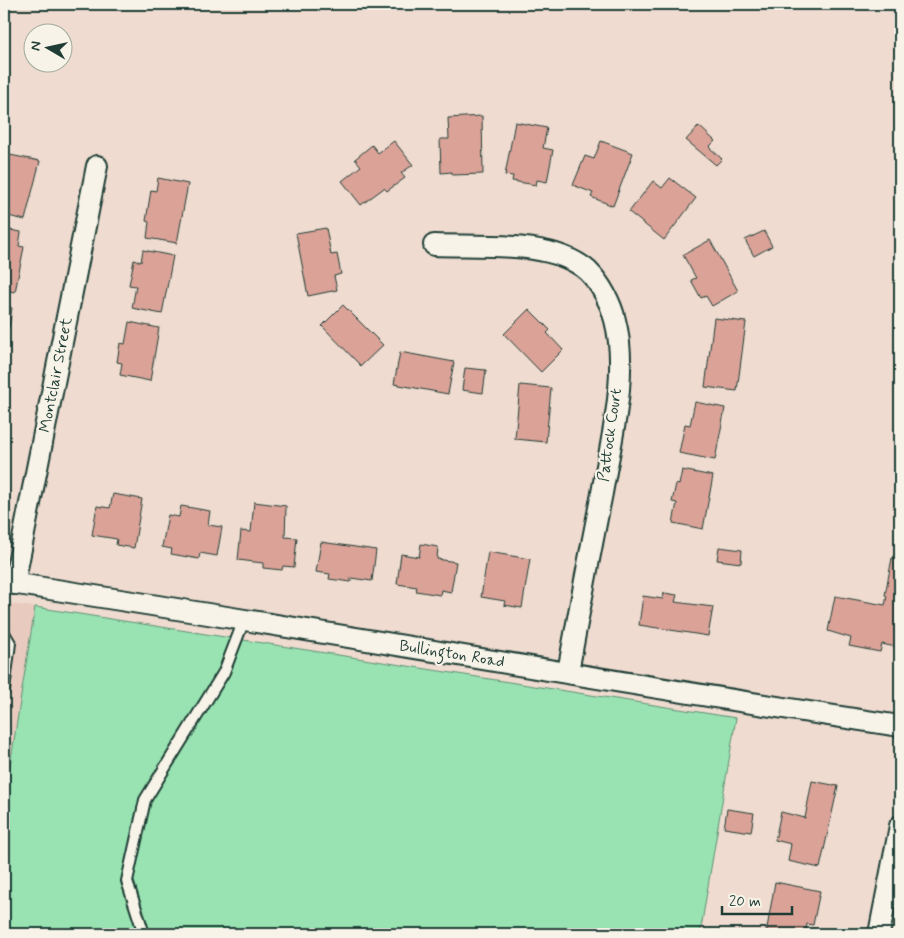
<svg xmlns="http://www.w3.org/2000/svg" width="904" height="938" viewBox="0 0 904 938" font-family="Mynerve,sans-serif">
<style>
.built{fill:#e9cabf}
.green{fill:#99e3b2;stroke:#5c9073}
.building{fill:#dba298;stroke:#1f3d34}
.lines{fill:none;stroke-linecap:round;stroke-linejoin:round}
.service-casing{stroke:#1f3d34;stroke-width:14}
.minor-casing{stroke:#1f3d34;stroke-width:24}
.service{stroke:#f7f3e8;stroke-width:10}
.minor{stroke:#f7f3e8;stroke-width:20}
.labels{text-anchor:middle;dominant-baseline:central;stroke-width:4.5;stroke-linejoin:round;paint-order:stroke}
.street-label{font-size:16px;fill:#1f3d34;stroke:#f7f3e8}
</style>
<rect width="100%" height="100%" fill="#efdbd0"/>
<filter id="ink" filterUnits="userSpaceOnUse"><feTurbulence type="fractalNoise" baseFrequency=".02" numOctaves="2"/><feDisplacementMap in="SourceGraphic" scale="10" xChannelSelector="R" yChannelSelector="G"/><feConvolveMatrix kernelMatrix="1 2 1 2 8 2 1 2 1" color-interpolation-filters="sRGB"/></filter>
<g filter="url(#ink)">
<path class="built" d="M4 603 35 607 4 804Z"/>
<path class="green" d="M35 607 736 718 700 934H4V804Z"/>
<path class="building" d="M482 116 483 174 452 175V172L441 173 440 139H449L448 118Z
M515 122 547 128 543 148 553 150 547 182 537 180 536 185 512 181 513 176 505 175Z
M699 126 715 141 709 147 722 159 716 165 686 140Z
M394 141 413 165 401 173 405 178 387 191 384 188 361 205 342 181 361 166 355 159 372 145 378 153Z
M601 141 633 153 613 206 591 197 593 193 573 185 585 156 594 159Z
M5 154 40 161 25 220 4 215Z
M158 178 188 184 177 243 147 238 149 222 146 221 151 190 156 191Z
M670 178 696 198 664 240 629 212 653 181 662 188Z
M326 228 331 255 337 254 341 274 334 276 337 290 308 296 296 233Z
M4 229 21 232 19 246 24 247 15 292 4 290Z
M764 231 772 246 754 256 745 240Z
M710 240 738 291 712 306 706 296 701 298 691 280 696 278 683 255Z
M143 250 173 256 162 314 132 308 136 286 129 285 134 260 141 262Z
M343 305 383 345 361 366 322 326Z
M4 306 12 308 9 327 4 328Z
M529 309 550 330 547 333 563 350 541 372 504 334Z
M714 318 746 322 737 391 705 387Z
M129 322 159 328 150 381 120 375 122 363 117 362 120 343 125 344Z
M400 352 454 362 448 394 394 384Z
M465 368 486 370 483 393 462 390Z
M520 385 551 388 546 442 515 439Z
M695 402 725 408 715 460 679 453 685 424 690 425Z
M682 470 713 476 703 529 673 523 677 503 672 502 676 484 679 485Z
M113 494 142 499 134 548 116 545 117 539 92 535 97 506 110 508Z
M254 502 286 506 285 537 297 538 294 567 283 566 282 570 263 568V563L238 560 241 531 251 532Z
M181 506 210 511 208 525 222 527 217 556 200 553 199 559 171 554 172 549 162 547 168 515 179 517Z
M321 542 376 550 372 581 351 578V582L329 579 330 574 316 572Z
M421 544 438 547 437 559 456 562 451 592 441 590 440 595 416 591 417 587 397 584 401 554 419 557Z
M719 547 742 550 741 563 717 560Z
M488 552 530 559 522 608 504 605 505 601 481 597Z
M892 558 900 560V648L882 644 880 652 849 646 851 638 828 631 835 596 885 605 887 596 885 595Z
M664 593 677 595 675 602 713 607 708 636 639 625 643 596 663 599Z
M812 781 838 786 820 868 788 861 791 844 775 840 781 812 805 818Z
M727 809 754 813 751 832 724 828Z
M775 882 820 891 813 925 807 924 805 934H766Z"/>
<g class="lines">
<defs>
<path id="service" d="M4 633 10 643 4 690
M144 934 127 881 145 800 224 672 244 620"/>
<path id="minor" d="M434 245C479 247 552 239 588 271 601 284 611 303 615 320 629 373 611 441 602 493 590 553 579 612 568 672
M4 582C303 627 601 681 900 726
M14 584 97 166
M879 934 900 826"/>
</defs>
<use href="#service" class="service-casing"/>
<use href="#minor" class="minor-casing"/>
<use href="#service" class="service"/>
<use href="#minor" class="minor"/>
</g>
</g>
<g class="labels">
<g class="street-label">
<text transform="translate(56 375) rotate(-79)">Montclair Street</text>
<text transform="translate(610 435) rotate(-82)">Pattock Court</text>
<text transform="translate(452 654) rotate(9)">Bullington Road</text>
</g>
</g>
<rect width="904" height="938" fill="none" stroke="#f7f3e8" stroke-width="20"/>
<rect x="10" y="10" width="884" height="918" fill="none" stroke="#1f3d34" stroke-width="2" filter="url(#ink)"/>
<g transform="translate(48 48) rotate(279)"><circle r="24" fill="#f7f3e8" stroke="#a1aaa0"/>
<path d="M0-4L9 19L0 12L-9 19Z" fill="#1f3d34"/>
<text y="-8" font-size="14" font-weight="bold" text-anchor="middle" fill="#1f3d34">N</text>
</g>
<path d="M722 906v8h70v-8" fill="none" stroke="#1f3d34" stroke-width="2.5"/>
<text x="729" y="906" font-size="15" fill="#1f3d34" stroke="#f7f3e8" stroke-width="4" paint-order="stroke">20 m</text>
</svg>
